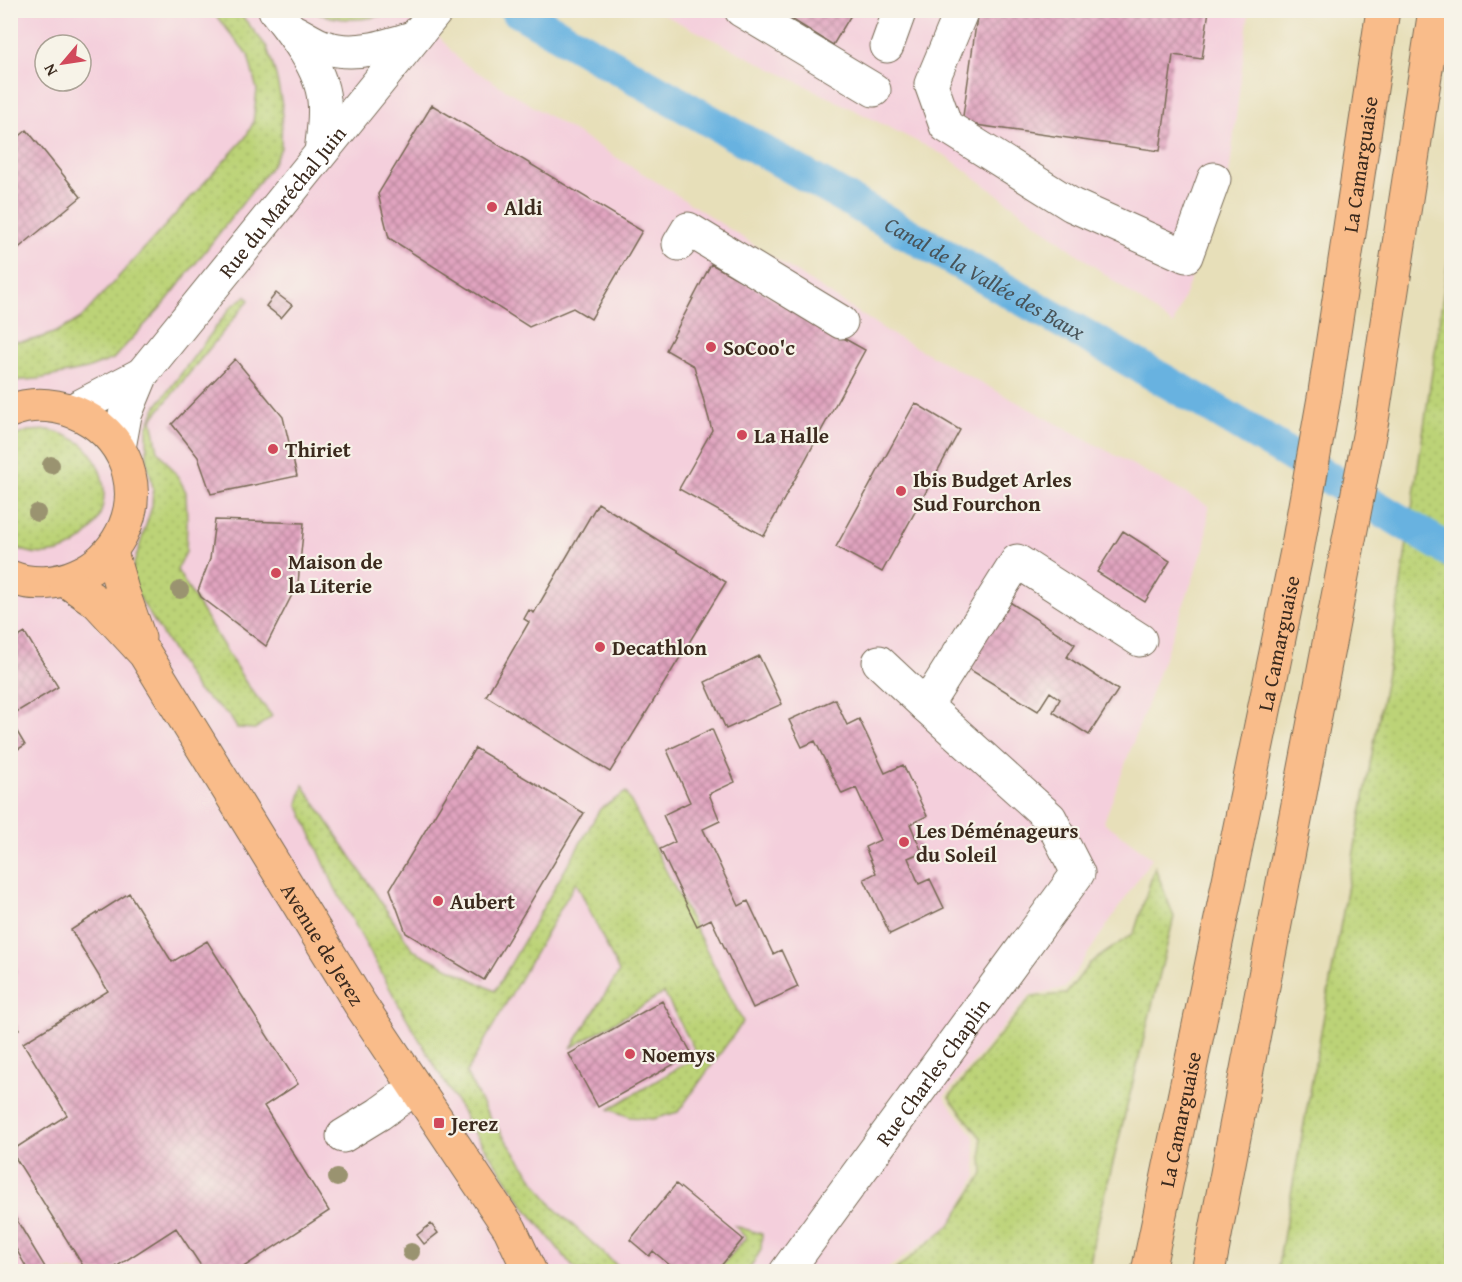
<svg xmlns="http://www.w3.org/2000/svg" width="1462" height="1282" viewBox="0 0 1462 1282" font-family="'Gentium Book Plus',serif">
<style>
.built{fill:#f4cfdc;fill-rule:evenodd}
.grass{fill:url(#grass-dots);stroke:#7c7e4a;stroke-width:1.5}
.lines{fill:none;stroke-linecap:round;stroke-linejoin:round}
.canal{stroke:#67b2e0;stroke-width:33}
.building{fill:url(#building-cross-hatch)}
.minor-casing{stroke:#776954;stroke-width:35}
.major-casing{stroke:#776954;stroke-width:35}
.highway-casing{stroke:#776954;stroke-width:35}
.minor{stroke:#fff;stroke-width:33}
.major{stroke:#f9bc8a;stroke-width:33}
.highway{stroke:#f9bc8a;stroke-width:33}
.tree{fill:#9a9370}
.poi-dot{fill:#d1495b;stroke:#f7f3e8;stroke-width:2}
.labels{text-anchor:middle;dominant-baseline:central;stroke-width:4.5;stroke-linejoin:round;paint-order:stroke}
.street-label{font-size:21px;fill:#3b2a1e;stroke:#f7f3e8}
.poi-label{font-size:21px;font-weight:bold;fill:#3b2a1e;stroke:#f7f3e8;text-anchor:start}
.water-label{font-size:22px;font-style:italic;fill:#485358;stroke:#f7f3e8}
</style>
<defs>
<pattern id="grass-dots" width="8" height="8" patternUnits="userSpaceOnUse" patternTransform="scale(1.5)"><rect width="8" height="8" fill="#bcd377"/><path d="M2 2h.1M6 6h.1" fill="none" stroke="#a2b566" stroke-width="1.8" stroke-linecap="round"/></pattern>
<pattern id="building-cross-hatch" width="8" height="8" patternUnits="userSpaceOnUse" patternTransform="scale(1.5)"><rect width="8" height="8" fill="#e1a4c0"/><path d="M0 0l8 8M0 8l8-8" fill="none" stroke="#b8869b"/></pattern>
</defs>
<rect width="100%" height="100%" fill="#f7f3e8"/>
<filter id="ink" filterUnits="userSpaceOnUse"><feTurbulence type="fractalNoise" baseFrequency=".0167" numOctaves="2"/><feDisplacementMap in="SourceGraphic" scale="12" xChannelSelector="R" yChannelSelector="G"/><feConvolveMatrix kernelMatrix="1 2 1 2 8 2 1 2 1" color-interpolation-filters="sRGB"/></filter>
<filter id="wash" filterUnits="userSpaceOnUse"><feTurbulence type="fractalNoise" baseFrequency=".008" numOctaves="4" result="noise"/><feDisplacementMap in="SourceGraphic" scale="24" xChannelSelector="R" yChannelSelector="G"/><feGaussianBlur stdDeviation="1.35" result="paint"/><feColorMatrix in="noise" values="0 0 0 0 0 0 0 0 0 0 0 0 0 0 0 0 0 1.4 0 .05"/><feComposite in="paint" operator="in"/></filter>
<g filter="url(#wash)">
<rect width="100%" height="100%" fill="#e7dfb9"/>
<path class="built" d="M10 11H417L461 62 660 184 893 335 1209 506 1205 546 1104 822 1152 858 1065 988 1030 995 944 1097 974 1136 977 1176 950 1225 884 1271H11ZM45 45H81V81H45Z
M658 11H1249L1228 184 1173 325 946 156 664 15Z"/>
<path class="grass" d="M212 11H238L267 47 276 75 282 105 281 148 270 168 164 304 113 359 87 369 38 379 11 381V341C35 344 61 331 81 318L245 138 253 123 257 90 248 55Z
M313 11H395C368 21 340 23 313 11Z
M1451 242V1271H1277L1392 645Z
M246 296 249 300 152 419 158 451 177 475 186 492 187 523 186 552 177 570 246 683 272 716 255 729 237 728 229 715 197 690 137 594 131 573 152 506 153 488 147 461V428L156 407 231 307Z
M49 430C61 433 72 437 82 444 91 451 96 461 100 471 120 527 61 574 11 545L10 438 28 431Z
M303 785 413 950 495 991 600 809 626 792 743 1022 678 1112 653 1119 630 1117 609 1109 698 1056 664 993 571 1048 619 972 576 882 466 1073 487 1113 553 1207 623 1271H579L573 1267 528 1211 476 1135 400 1007 335 888 298 804Z
M1155 867 1174 917 1094 1239 1089 1271H894L950 1225 983 1174 981 1138 949 1097 1031 997 1066 994 1090 963 1134 933Z
M735 1226 762 1234 761 1250 748 1271H717L746 1238Z"/>
<g class="lines">
<path class="canal" id="s1" d="M516 10 1211 407 1452 552"/>
</g>
<g id="blocks">
<path class="building" d="M777 10H854L833 45Z
M978 10H1209L1202 59 1173 55 1160 151 962 123Z
M432 105 642 231 591 319 573 308 529 327 389 238 378 194Z
M27 130 81 197 10 255V144Z
M711 264 865 350 764 536 679 489 712 430 694 366 666 350Z
M276 293 292 305 281 318 266 306Z
M235 359 283 417 297 476 211 494 198 457 172 424Z
M915 403 960 430 882 572 836 547Z
M598 503 726 582 610 772 486 696 529 622 524 619 529 610 534 613Z
M215 520 304 523 298 583 266 646 201 597 198 591 210 559Z
M1123 531 1170 561 1145 602 1097 572Z
M1005 599 1075 644 1067 657 1118 690 1089 735 1053 712 1060 699 1050 692 1038 711 964 666Z
M25 633 58 687 10 716V642Z
M759 656 782 704 726 729 705 682Z
M835 699 847 725 859 719 885 773 903 765 927 816 910 824 922 852 908 858 919 884 930 879 944 908 890 934 864 879 876 873 865 847 880 840 856 788 842 794 815 741 802 747 789 720Z
M10 720 25 745 10 754Z
M712 729 735 782 709 794 720 821 703 829 739 906 748 901 773 954 781 950 798 987 753 1008 711 919 697 926 660 849 675 842 663 815 690 802 667 750Z
M475 748 584 813 484 980 406 933 390 889Z
M129 893 172 962 207 941 298 1084 264 1106 329 1211 236 1272H205L176 1228 108 1272H87L11 1151 67 1115 23 1043 108 991 71 930Z
M10 960 18 971 10 976Z
M662 1001 692 1054 598 1107 569 1054Z
M10 1015 19 1029 10 1034Z
M676 1184 743 1239 716 1272H678L653 1251 649 1256 630 1240Z
M10 1209 48 1272H29L16 1249 12 1251 10 1248Z
M431 1224 438 1233 424 1244 417 1235Z"/>
</g>
</g>
<g filter="url(#ink)">
<use href="#blocks" fill-opacity="0" stroke="#776954" stroke-width="1.5"/>
<g class="lines">
<defs>
<g id="minor">
<path d="M275 10C294 34 321 68 324 100 326 117 323 135 321 152"/>
<path d="M741 10 874 90"/>
<path d="M962 10 931 84 946 126 1072 205 1186 256 1214 179"/>
<path d="M291 30C302 35 313 43 324 47 355 57 387 46 415 37"/>
<path d="M887 46 900 10"/>
<path d="M679 244 688 229 841 322"/>
<path d="M73 410 142 374"/>
<path id="s2" d="M119 448 125 415 142 374 437 10"/>
<path d="M879 662 926 706"/>
<path d="M343 1136 379 1114 415 1088"/>
<path id="s3" d="M786 1272 1078 873 1050 818 926 706 1017 561 1140 640"/>
</g>
<g id="major">
<path d="M10 411C58 392 118 423 129 474 139 515 116 559 77 575 57 584 32 586 10 577"/>
<path d="M111 552 122 590 139 638"/>
<path id="s4" d="M65 580 97 602 145 654 360 1004 510 1229 530 1272"/>
</g>
<g id="highway">
<path id="s5" d="M1148 1272 1297 551 1325 392 1383 10"/>
<path d="M1208 1272 1372 420 1435 10"/>
</g>
</defs>
<use href="#minor" class="minor-casing"/>
<use href="#major" class="major-casing"/>
<use href="#highway" class="highway-casing"/>
<use href="#minor" class="minor"/>
<use href="#major" class="major"/>
<use href="#highway" class="highway"/>
</g>
<g class="tree">
<circle cx="51" cy="465" r="9"/>
<circle cx="37" cy="513" r="9"/>
<circle cx="180" cy="590" r="9"/>
<circle cx="337" cy="1178" r="9"/>
<circle cx="411" cy="1252" r="9"/>
</g>
</g>
<g class="poi-dot">
<circle cx="492" cy="207" r="6"/>
<circle cx="711" cy="347" r="6"/>
<circle cx="742" cy="435" r="6"/>
<circle cx="273" cy="449" r="6"/>
<circle cx="901" cy="491" r="6"/>
<circle cx="276" cy="573" r="6"/>
<circle cx="600" cy="647" r="6"/>
<circle cx="904" cy="842" r="6"/>
<circle cx="438" cy="901" r="6"/>
<circle cx="630" cy="1054" r="6"/>
<rect x="433" y="1117" width="12" height="12" rx="3"/>
</g>
<g class="labels">
<g class="street-label">
<text stroke="none"><textPath href="#s5" startOffset="1128">La Camarguaise</textPath></text>
<text stroke="none"><textPath href="#s2" startOffset="300">Rue du Maréchal Juin</textPath></text>
<text stroke="none"><textPath href="#s5" startOffset="642">La Camarguaise</textPath></text>
<text stroke="none"><textPath href="#s4" startOffset="450">Avenue de Jerez</textPath></text>
<text stroke="none"><textPath href="#s3" startOffset="248">Rue Charles Chaplin</textPath></text>
<text stroke="none"><textPath href="#s5" startOffset="156">La Camarguaise</textPath></text>
</g>
<g class="poi-label">
<text x="504" y="207">Aldi</text>
<text x="723" y="347">SoCoo'c</text>
<text x="754" y="435">La Halle</text>
<text x="285" y="449">Thiriet</text>
<text x="913" y="479">Ibis Budget Arles<tspan x="913" dy="24">Sud Fourchon</tspan></text>
<text x="288" y="561">Maison de<tspan x="288" dy="24">la Literie</tspan></text>
<text x="612" y="647">Decathlon</text>
<text x="916" y="830">Les Déménageurs<tspan x="916" dy="24">du Soleil</tspan></text>
<text x="450" y="901">Aubert</text>
<text x="642" y="1054">Noemys</text>
<text x="451" y="1123">Jerez</text>
</g>
<g class="water-label">
<text stroke="none"><textPath href="#s1" startOffset="540">Canal de la Vallée des Baux</textPath></text>
</g>
</g>
<rect width="1462" height="1282" fill="none" stroke="#f7f3e8" stroke-width="36"/>
<g transform="translate(63 63) rotate(241)"><circle r="28" fill="#f7f3e8" stroke="#aca397" stroke-width="1.5"/>
<path d="M0-4.5L10 22L0 15L-10 22Z" fill="#d1495b"/>
<text y="-9" font-size="16" font-weight="bold" text-anchor="middle" fill="#3b2a1e">N</text>
</g>
</svg>
